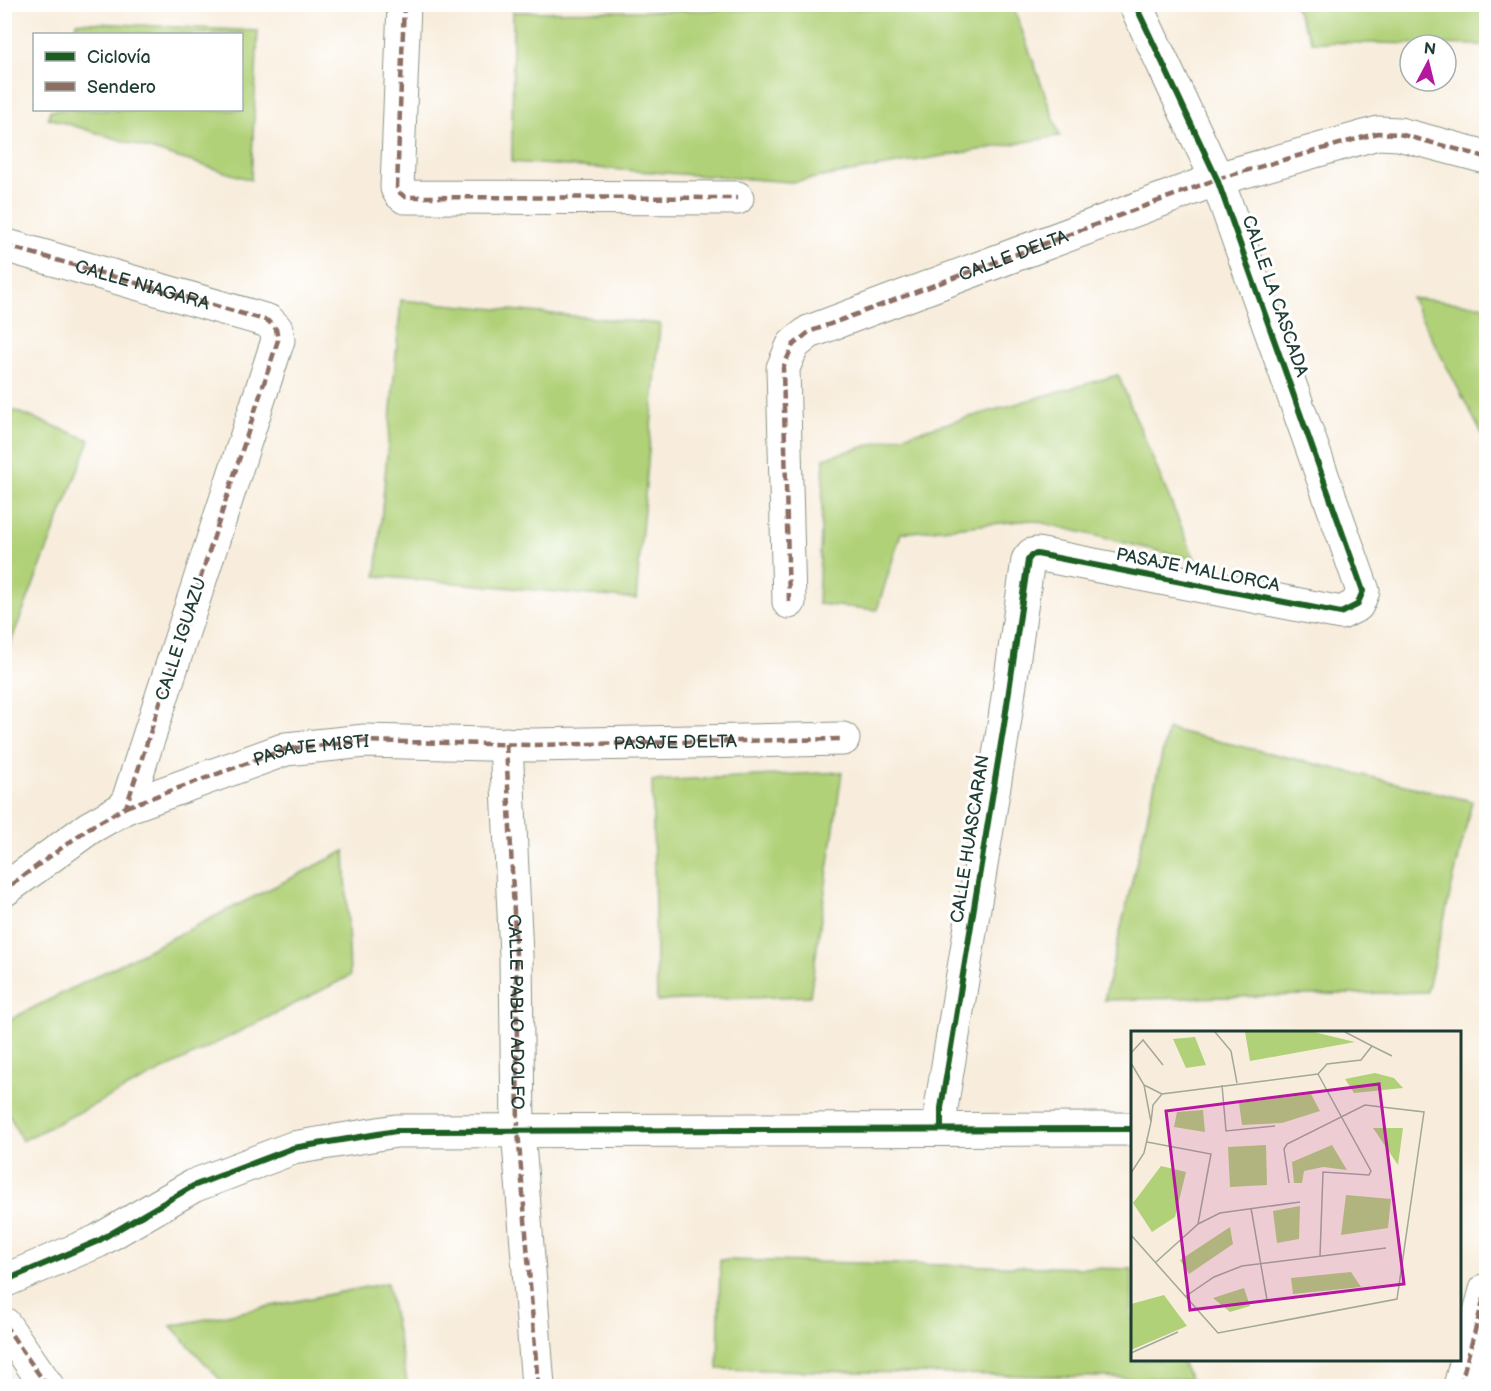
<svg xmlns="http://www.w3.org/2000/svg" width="1491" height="1391" viewBox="0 0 1491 1391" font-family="'Balsamiq Sans',sans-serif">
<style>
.green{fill:#b1d178;stroke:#688756;stroke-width:1.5}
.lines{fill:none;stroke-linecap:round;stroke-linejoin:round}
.minor-casing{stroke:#8c9588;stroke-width:35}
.minor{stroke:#fff;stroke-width:33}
.quiet{stroke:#8d6e63;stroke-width:4.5;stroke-dasharray:9 4.5;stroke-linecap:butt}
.cycleway-casing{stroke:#fff;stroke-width:10}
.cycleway{stroke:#1b5e20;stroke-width:6}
.labels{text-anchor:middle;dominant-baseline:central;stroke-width:6;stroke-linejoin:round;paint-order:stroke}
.street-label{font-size:18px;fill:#1f3d34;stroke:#fff}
.inset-road{fill:none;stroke:#a1a799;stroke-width:1.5}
.view{fill:#b5179e;fill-opacity:0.15;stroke:#b5179e;stroke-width:3}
.inset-edge{fill:none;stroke:#1f3d34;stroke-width:3}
</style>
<rect width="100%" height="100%" fill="#fff"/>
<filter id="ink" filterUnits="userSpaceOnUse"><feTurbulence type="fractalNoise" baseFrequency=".0167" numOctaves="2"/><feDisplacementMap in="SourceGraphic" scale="12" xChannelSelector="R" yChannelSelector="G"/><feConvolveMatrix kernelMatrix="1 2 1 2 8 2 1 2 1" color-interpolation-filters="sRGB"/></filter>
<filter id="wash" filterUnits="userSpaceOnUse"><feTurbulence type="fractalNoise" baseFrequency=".008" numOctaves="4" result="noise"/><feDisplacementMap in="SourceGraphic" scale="24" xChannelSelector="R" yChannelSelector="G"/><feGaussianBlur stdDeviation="1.35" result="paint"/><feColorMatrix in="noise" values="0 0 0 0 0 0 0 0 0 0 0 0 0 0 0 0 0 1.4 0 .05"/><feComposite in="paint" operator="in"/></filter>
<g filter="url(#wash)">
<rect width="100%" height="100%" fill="#f8eddc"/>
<path class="green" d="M1294 5H1486V45L1312 42Z
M1014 8 1060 136 792 182 512 162 513 12Z
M77 22 258 31 251 180 48 118 50 110H242V34H73Z
M1411 298 1486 306V442Z
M401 300 660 324 636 599 376 576Z
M1118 375 1195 560 1031 520 901 533 877 610 818 604 824 458Z
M5 407 90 440 5 657Z
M1168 729 1472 801 1427 992 1104 1000Z
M842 772 810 996 657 1001 652 781Z
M345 851 350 976 22 1141 5 1106V1022Z
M720 1260 1132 1269V1360H1181L1190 1379 718 1369Z
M387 1283 408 1386H226L171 1326Z"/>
</g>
<g filter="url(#ink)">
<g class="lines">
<defs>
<g id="minor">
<path d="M404 4 397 188 400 193 405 197 737 198"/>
<path id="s1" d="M4 245 268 321 276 329 278 340 126 807 89 828 4 890"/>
<path d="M789 602 783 368 793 345 809 332 1217 179 1378 133 1399 134 1486 157"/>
<path id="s2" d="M506 744 516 955 518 1130 538 1386"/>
<path id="s3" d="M126 807 286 749 365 741 532 745 843 739"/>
<path d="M941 1128V1108L1004 725 1028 560 1032 555 1037 554 1341 613 1357 605 1363 591 1217 179 1135 4"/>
<path d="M4 1281 98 1241 193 1186 293 1148 396 1131 1132 1129"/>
<path d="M4 1324 47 1386"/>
<path d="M1460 1386 1486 1290"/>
</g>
</defs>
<use href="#minor" class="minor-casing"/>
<use href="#minor" class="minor"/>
<g class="quiet">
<path d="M404 4 397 188 400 193 405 197 737 198"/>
<path d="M4 245 268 321 276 329 278 340 126 807 89 828 4 890"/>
<path id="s4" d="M789 602 783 368 793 345 809 332 1217 179 1378 133 1399 134 1486 157"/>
<path d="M506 744 516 955 518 1130 538 1386"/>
<path d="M126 807 286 749 365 741 532 745 843 739"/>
<path d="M4 1324 47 1386"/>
<path d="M1460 1386 1486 1290"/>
</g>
<defs>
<path id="cycleway" d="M941 1128V1108L1004 725 1028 560 1032 555 1037 554 1341 613 1357 605 1363 591 1217 179 1135 4
M4 1281 98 1241 193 1186 293 1148 396 1131 1132 1129"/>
</defs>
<use href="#cycleway" class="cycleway-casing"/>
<use href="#cycleway" class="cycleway"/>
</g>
</g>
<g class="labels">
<g class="street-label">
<text stroke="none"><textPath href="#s4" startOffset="498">CALLE DELTA</textPath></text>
<text stroke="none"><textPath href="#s1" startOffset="144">CALLE NIAGARA</textPath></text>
<text transform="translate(1275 296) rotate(71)">CALLE LA CASCADA</text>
<text transform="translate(1198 570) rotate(11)">PASAJE MALLORCA</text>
<text transform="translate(181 639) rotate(-72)">CALLE IGUAZU</text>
<text stroke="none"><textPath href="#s3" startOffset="560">PASAJE DELTA</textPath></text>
<text stroke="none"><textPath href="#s3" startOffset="195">PASAJE MISTI</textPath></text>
<text transform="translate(970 839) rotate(-81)">CALLE HUASCARAN</text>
<text stroke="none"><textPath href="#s2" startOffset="268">CALLE PABLO ADOLFO</textPath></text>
</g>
</g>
<g transform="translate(1131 1031)">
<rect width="330" height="330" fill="#f8eddc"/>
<path d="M114 1H183L224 11 119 30ZM64 6 75 34 55 37 42 8ZM244 42 263 47 272 57 223 62 214 48ZM180 63 189 80 151 92 111 94 108 72ZM72 79 74 101 43 96 46 81ZM242 97H272L267 134ZM135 114 136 154 99 156 97 116ZM201 114 216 139 192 136 173 140 171 152H163L161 131ZM30 135 55 141 44 186 21 201 2 172ZM215 164 260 168 257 197 210 204ZM169 175 168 208 146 212 142 180ZM99 196 102 213 58 243 49 229ZM220 241 230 256 162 263 160 247ZM113 257 119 275 99 281 82 267ZM33 264 56 295 0 319V273Z" fill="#b1d178"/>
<path class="inset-road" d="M84 1 100 20 106 52M214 1 241 15M0 22 12 9 32 34M0 32 13 54 20 91 13 122 0 142M187 43 240 140 238 144 192 141 189 225M187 43 196 33 230 29 241 15 261 25M13 54 31 63M91 54 95 100 144 95M20 91 22 74 31 63 187 43M16 111 80 123 67 193 25 231M120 177 136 269M67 193 89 182 169 171M0 204 87 302 266 268 293 81 234 74 156 113 153 118 158 152M55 265 83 246 111 235 255 217M0 322 47 301"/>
<path class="view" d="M248 53 273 253 59 279 35 80Z"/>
<rect width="330" height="330" class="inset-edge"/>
</g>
<rect width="1491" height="1391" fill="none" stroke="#fff" stroke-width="24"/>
<rect x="33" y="33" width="210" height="78" fill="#ffffff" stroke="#a5b1ae" stroke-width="1.5"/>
<rect x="45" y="52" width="30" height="9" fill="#1b5e20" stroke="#a5b1ae" stroke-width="1.5"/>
<text x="87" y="63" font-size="18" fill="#1f3d34">Ciclovía</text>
<rect x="45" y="82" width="30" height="9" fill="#8d6e63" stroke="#a5b1ae" stroke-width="1.5"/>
<text x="87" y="93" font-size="18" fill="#1f3d34">Sendero</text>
<g transform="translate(1428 63) rotate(7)"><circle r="28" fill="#ffffff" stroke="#a5b1ae" stroke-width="1.5"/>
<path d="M0-4.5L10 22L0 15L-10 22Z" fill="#b5179e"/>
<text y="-9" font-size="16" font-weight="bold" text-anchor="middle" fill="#1f3d34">N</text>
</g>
</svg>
